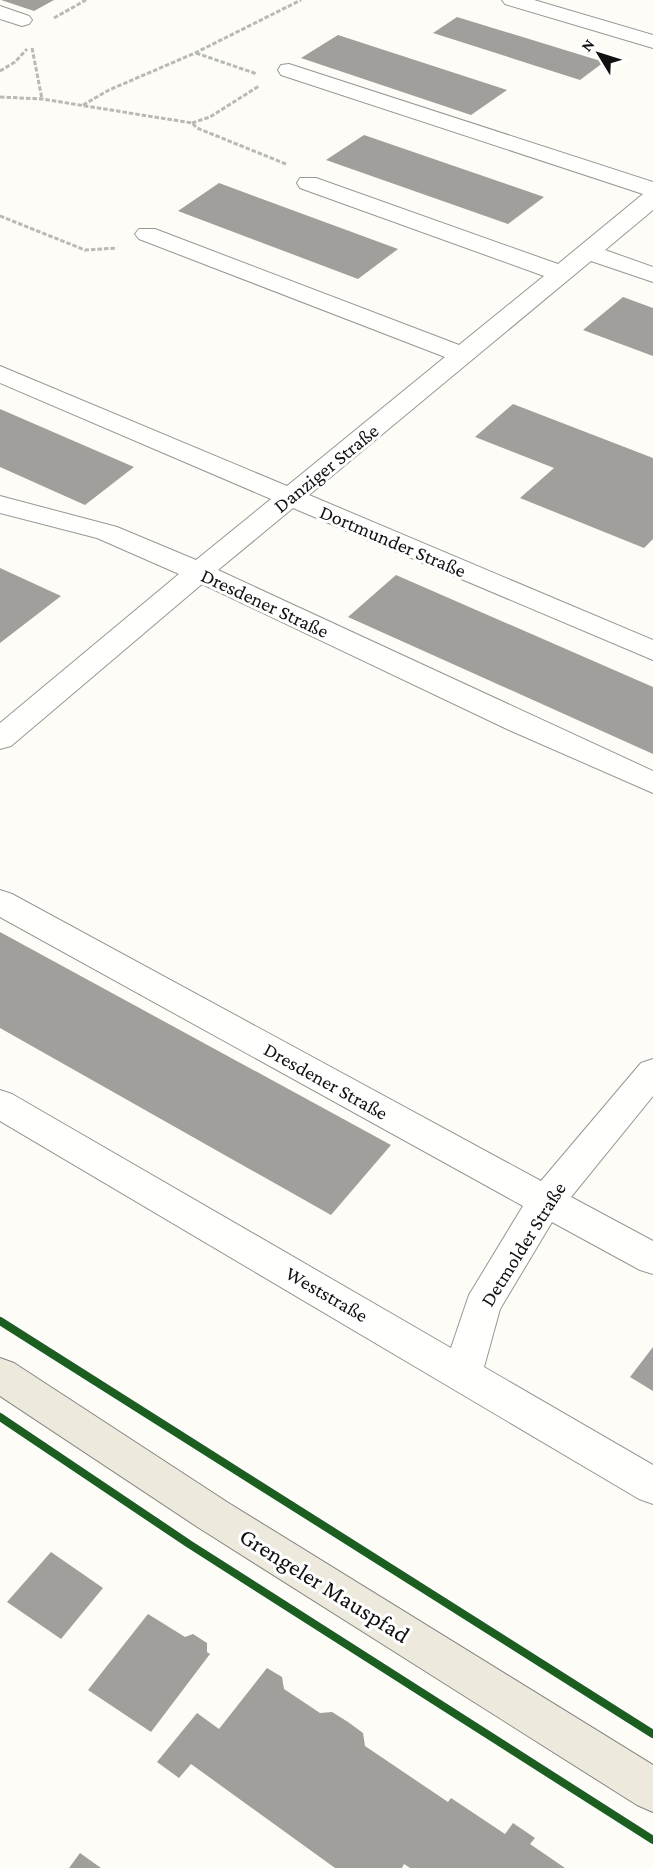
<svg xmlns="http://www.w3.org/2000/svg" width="653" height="1868" viewBox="0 0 653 1868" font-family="'Crimson Pro',serif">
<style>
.building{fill:#a19f9c}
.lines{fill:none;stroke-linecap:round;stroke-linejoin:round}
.minor-casing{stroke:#979795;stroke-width:2}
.major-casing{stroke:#858482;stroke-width:2}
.path{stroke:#b9b9b8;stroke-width:3;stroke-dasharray:4.5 2;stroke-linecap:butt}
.minor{fill:#fffffe;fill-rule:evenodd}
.major{fill:#ede9dc;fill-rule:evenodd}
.cycleway-casing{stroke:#fff;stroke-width:11}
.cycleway{stroke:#1b5e20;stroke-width:8}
.labels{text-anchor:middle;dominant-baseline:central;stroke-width:6;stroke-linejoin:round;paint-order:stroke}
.street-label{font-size:20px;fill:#111;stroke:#fff}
.near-street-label{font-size:24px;fill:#111;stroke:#fff}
</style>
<rect width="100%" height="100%" fill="#fdfcf7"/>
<path class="building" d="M1 0H54L34 11Z
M457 17 604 62 580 80 433 33Z
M338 35 507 90 471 115 301 58Z
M364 135 544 197 508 224 326 160Z
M219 183 398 249 358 279 178 211Z
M623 297 653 308V356L583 330Z
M513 404 653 458V539L644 548 520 498 554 468 475 437Z
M0 409 134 467 85 505 0 467Z
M0 568 61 596 0 643Z
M396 575 653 687V754L348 617Z
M0 932 391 1145 331 1215 0 1028Z
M653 1347V1391L630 1377Z
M51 1552 103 1588 61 1639 7 1602Z
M148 1614 185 1637 193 1634 207 1643V1652L210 1654 151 1732 88 1690Z
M267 1668 282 1677 284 1689 320 1713 332 1712 348 1722 363 1733 365 1746 448 1802 451 1798 505 1834 513 1823 535 1838 530 1844 565 1868H410L404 1864 402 1868H335L191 1764 179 1778 157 1762 197 1713 219 1729Z
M80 1853 101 1868H69Z"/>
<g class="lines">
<defs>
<path id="minor" d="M502 0H534L653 35V48L505 4Z
M0 6 29 16 32 20 29 24 22 26 0 19Z
M289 64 653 182V210L605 250 653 267V282L591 261 309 495 653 640V660L293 508 218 570 653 771V793L509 730 202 584 11 746 0 749V723L179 574 97 538 0 513V496L117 527 196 560 271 499 0 383V366L287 486 445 357 139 239 135 234 139 229H155L459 345 544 276 300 188 297 183 300 178H316L558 264 643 194 281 75 278 70 281 65Z
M0 890 12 894 541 1181 641 1063 653 1059V1096L571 1197 653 1241V1274L640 1270 552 1222 500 1309 484 1367 653 1465V1504L639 1499 0 1121V1090L12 1094 451 1348 469 1295 523 1206 0 917Z"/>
<path id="major" d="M0 1358 14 1363 227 1502 653 1765V1812L637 1805 199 1528 0 1396Z"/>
</defs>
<use href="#minor" class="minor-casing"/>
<use href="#major" class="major-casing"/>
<path class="path" d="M54 18 86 0
M32 48 42 99
M196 53 257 74
M0 71 15 62 27 49
M0 97 42 99 192 123 197 128 286 164
M83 105 109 90 195 53 301 0
M192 123 210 117 259 86
M0 216 85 250 117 248"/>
<use href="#minor" class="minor"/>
<use href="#major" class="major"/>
<defs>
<path id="cycleway" d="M0 1321 653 1734
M0 1417 189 1544 653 1840"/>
</defs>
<use href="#cycleway" class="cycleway-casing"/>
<use href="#cycleway" class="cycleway"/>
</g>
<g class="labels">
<g class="street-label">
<text transform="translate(326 468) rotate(-39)">Danziger Straße</text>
<text transform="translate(393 541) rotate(23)">Dortmunder Straße</text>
<text transform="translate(265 603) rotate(25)">Dresdener Straße</text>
<text transform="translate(326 1081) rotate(29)">Dresdener Straße</text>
<text transform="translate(523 1244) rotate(-58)">Detmolder Straße</text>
<text transform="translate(327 1294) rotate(30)">Weststraße</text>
</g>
<g class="near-street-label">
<text transform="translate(325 1585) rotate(32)">Grengeler Mauspfad</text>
</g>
</g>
<g transform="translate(599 54) rotate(308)" stroke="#ffffff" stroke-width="4.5" paint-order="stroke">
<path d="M0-4.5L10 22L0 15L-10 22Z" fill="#111111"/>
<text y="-9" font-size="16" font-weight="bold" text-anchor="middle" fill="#111111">N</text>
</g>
</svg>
